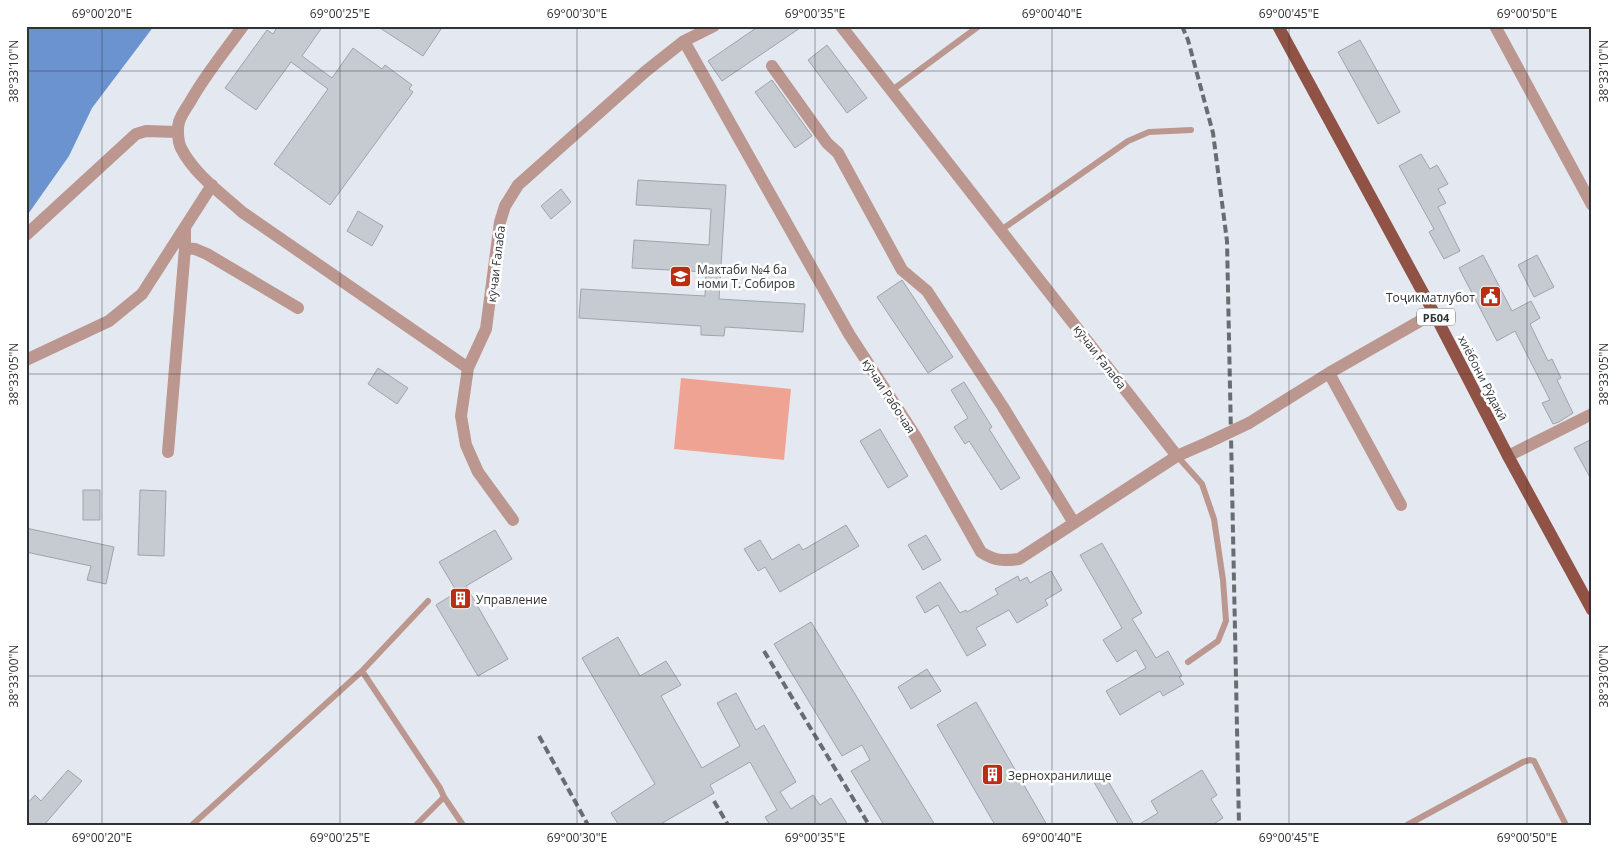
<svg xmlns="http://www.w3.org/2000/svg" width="1618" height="851" viewBox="0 0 1618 851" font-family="'Open Sans',sans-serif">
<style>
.green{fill:#efa493}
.water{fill:#6b93cf}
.building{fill:#c6cbd2;stroke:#9fa4aa}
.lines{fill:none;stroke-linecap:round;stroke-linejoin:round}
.lane{stroke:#bb978f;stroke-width:6}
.street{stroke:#bb978f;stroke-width:12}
.primary{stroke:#8f5245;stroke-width:12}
.rail{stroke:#696c70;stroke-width:4;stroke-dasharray:8 4;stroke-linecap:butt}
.street-bridge{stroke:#bb978f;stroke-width:12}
.ticks{fill:none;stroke:#303235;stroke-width:1;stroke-opacity:0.45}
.labels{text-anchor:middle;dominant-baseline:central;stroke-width:5;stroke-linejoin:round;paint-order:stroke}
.shield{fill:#fff;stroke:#6e7072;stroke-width:1}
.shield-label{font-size:11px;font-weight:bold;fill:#303235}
.street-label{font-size:12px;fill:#303235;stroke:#fff}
.poi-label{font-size:12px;fill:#303235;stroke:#fff;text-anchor:start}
.neatline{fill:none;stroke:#303235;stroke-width:2}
.ticks-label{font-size:12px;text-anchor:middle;fill:#303235}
</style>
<rect width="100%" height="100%" fill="#e4e9f1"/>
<path class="green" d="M681 378 791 389 784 460 674 449Z"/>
<path class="water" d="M26 26H154L92 108 69 156 26 217Z"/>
<path class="building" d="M278 26H323L302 56 332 78 353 48 382 69 385 65 412 85 409 89 413 92 330 205 274 164 328 89 291 62 256 110 225 88 267 30 273 34Z
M377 26H443L423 56Z
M759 26H803L722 81 708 61Z
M1360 40 1400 112 1378 124 1338 52Z
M827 45 867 98 847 113 808 60Z
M772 80 812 136 795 148 755 92Z
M1421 154 1430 169 1437 165 1448 184 1438 189 1446 203 1438 207 1460 251 1444 259 1429 232 1434 229 1399 166Z
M638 180 726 185 719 299 805 304 803 332 725 327 724 336 701 335V326L579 318 581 289 705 296 706 272 632 268 634 240 709 245 711 209 636 205Z
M561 189 571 202 551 219 541 206Z
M358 211 383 226 372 246 347 231Z
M1483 255 1512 311 1531 301 1540 318 1530 324 1548 361 1552 359 1561 378 1557 380 1573 413 1559 422 1553 424 1542 403 1550 400 1515 331 1497 341 1459 268Z
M1537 255 1554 287 1534 297 1518 265Z
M902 280 953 357 928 373 877 297Z
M378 368 408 388 397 404 368 384Z
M964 382 992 427 989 429 1020 478 1001 490 969 441 965 444 954 427 968 418 951 390Z
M880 429 908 476 888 488 860 441Z
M1592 439V481L1574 448Z
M83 490H100V520H83Z
M140 490 166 491 164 556 138 555Z
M846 525 859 546 780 592 765 567 758 571 744 549 760 540 772 560 799 544 803 550Z
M26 528 114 547 106 584 87 580 91 566 26 552Z
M495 530 512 559 466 586 508 659 478 676 436 605 457 592 439 562Z
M926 535 941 560 923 570 908 545Z
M1102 543 1142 613 1132 619 1156 658 1168 651 1182 676 1179 677 1184 684 1163 696 1160 691 1120 715 1106 691 1146 668 1136 650 1117 662 1103 640 1122 628 1080 555Z
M1051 571 1062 590 1045 600 1048 605 1017 623 1009 610 976 628 986 645 967 656 938 605 925 613 916 597 940 582 960 613 966 610 967 612 998 594 995 589 1018 576 1020 581 1027 577 1030 583Z
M811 622 935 825H884L851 771 870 760 862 745 842 756 774 644Z
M618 637 640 676 666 661 681 685 661 696 702 768 740 746 717 703 736 693 756 730 764 725 796 782 780 792 791 809 813 795 820 805 831 798 848 825H770L765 817 777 810 750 762 710 785 714 793 659 825H619L611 813 655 784 582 658Z
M927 669 941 691 911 709 898 687Z
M976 702 1047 825H995L937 725Z
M68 770 82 781 44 825H26V805L35 795 41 801Z
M1202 770 1217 795 1211 799 1223 818 1212 825H1138L1158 813 1151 801Z
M1102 771 1134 825H1119L1091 777Z"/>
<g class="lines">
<path class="lane" d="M891 91 979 26
M1001 230 1128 141 1149 132 1191 130
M1177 456 1202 484 1214 519 1223 580 1226 621 1218 641 1188 662
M362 671 440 788 444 797 416 825
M444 797 463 825
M192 825 362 671 428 601
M1407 825 1523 762 1530 760 1534 761 1566 825"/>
<path class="street" d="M243 26C225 51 205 75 190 102 186 108 181 115 179 122 177 129 178 142 181 148 194 174 221 193 242 212L468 368
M841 26 1177 456 1209 442
M1495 26 1592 205
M684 41 849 334 916 437 981 552C995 561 1003 561 1019 559L1177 456
M772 66 827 143 838 153 902 270 927 291 1003 407 1074 523
M26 235 136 134 146 131 178 132
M185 248 195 249 207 254 298 308
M26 360 109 321 142 294 212 185
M1329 373 1401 505
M1249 423 1329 373 1434 313
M168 452 185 248V227
M1508 456 1592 414
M513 520 478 472 466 445 461 416 468 368 486 329 500 222 505 206 518 185 646 71 684 41 714 26"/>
<path class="primary" d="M1278 26 1434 313 1508 456 1592 610"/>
<path class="rail" d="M1182 26 1188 40 1213 133 1227 241 1239 825
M764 651 869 825
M539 736 588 825
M714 801 728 825"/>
<path class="street-bridge" d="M1209 442 1249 423"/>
</g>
<path class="ticks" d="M102 26V825M340 26V825M577 26V825M815 26V825M1052 26V825M1289 26V825M1527 26V825M26 71H1592M26 374H1592M26 676H1592"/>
<defs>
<symbol id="school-square" viewBox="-11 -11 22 22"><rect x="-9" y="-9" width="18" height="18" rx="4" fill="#b92d11" stroke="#fff"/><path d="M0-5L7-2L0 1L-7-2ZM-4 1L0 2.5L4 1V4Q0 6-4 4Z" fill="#fff"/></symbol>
<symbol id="civic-square" viewBox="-11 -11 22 22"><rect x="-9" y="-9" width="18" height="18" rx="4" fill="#b92d11" stroke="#fff"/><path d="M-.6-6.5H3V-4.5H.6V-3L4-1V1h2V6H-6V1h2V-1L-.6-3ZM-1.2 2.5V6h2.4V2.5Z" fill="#fff"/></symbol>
<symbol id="building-square" viewBox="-11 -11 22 22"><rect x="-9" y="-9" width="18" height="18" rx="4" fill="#b92d11" stroke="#fff"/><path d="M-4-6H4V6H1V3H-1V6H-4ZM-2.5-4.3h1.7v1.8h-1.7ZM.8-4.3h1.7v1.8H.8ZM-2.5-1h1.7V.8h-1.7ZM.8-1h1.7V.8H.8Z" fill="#fff"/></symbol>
</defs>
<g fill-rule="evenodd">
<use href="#school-square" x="668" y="264" width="25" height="25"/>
<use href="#civic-square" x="1478" y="284" width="25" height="25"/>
<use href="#building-square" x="448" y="586" width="25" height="25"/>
<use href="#building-square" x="980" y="762" width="25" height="25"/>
</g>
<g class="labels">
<rect class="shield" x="1417" y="308.5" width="38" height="17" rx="4"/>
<g class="shield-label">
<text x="1436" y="317">РБ04</text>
</g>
<g class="street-label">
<text transform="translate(496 264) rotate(-83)">кӯчаи Ғалаба</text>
<text transform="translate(1100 357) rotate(52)">кӯчаи Ғалаба</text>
<text transform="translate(1483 378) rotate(63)">хиёбони Рӯдакӣ</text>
<text transform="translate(889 396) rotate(57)">кӯчаи Рабочая</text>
</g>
<g class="poi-label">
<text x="697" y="269">Мактаби №4 ба<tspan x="697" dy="14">номи Т. Собиров</tspan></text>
<text x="1475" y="297" text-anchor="end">Тоҷикматлубот</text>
<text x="476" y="599">Управление</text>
<text x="1008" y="775">Зернохранилище</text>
</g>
</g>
<rect width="1618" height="851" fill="none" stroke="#ffffff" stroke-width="55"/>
<rect x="28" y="28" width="1562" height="796" class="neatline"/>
<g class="ticks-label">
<text x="102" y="18">69°00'20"E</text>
<text x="340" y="18">69°00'25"E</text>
<text x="577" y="18">69°00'30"E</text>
<text x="815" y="18">69°00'35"E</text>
<text x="1052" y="18">69°00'40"E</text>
<text x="1289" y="18">69°00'45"E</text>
<text x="1527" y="18">69°00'50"E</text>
<text transform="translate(14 71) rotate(-90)" y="4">38°33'10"N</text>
<text transform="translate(1604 71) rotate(-90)" y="4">38°33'10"N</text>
<text transform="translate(14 374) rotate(-90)" y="4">38°33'05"N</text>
<text transform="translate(1604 374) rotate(-90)" y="4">38°33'05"N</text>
<text transform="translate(14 676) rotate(-90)" y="4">38°33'00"N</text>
<text transform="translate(1604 676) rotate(-90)" y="4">38°33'00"N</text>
<text x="102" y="842">69°00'20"E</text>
<text x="340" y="842">69°00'25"E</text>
<text x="577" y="842">69°00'30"E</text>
<text x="815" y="842">69°00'35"E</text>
<text x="1052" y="842">69°00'40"E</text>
<text x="1289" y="842">69°00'45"E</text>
<text x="1527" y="842">69°00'50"E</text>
</g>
</svg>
